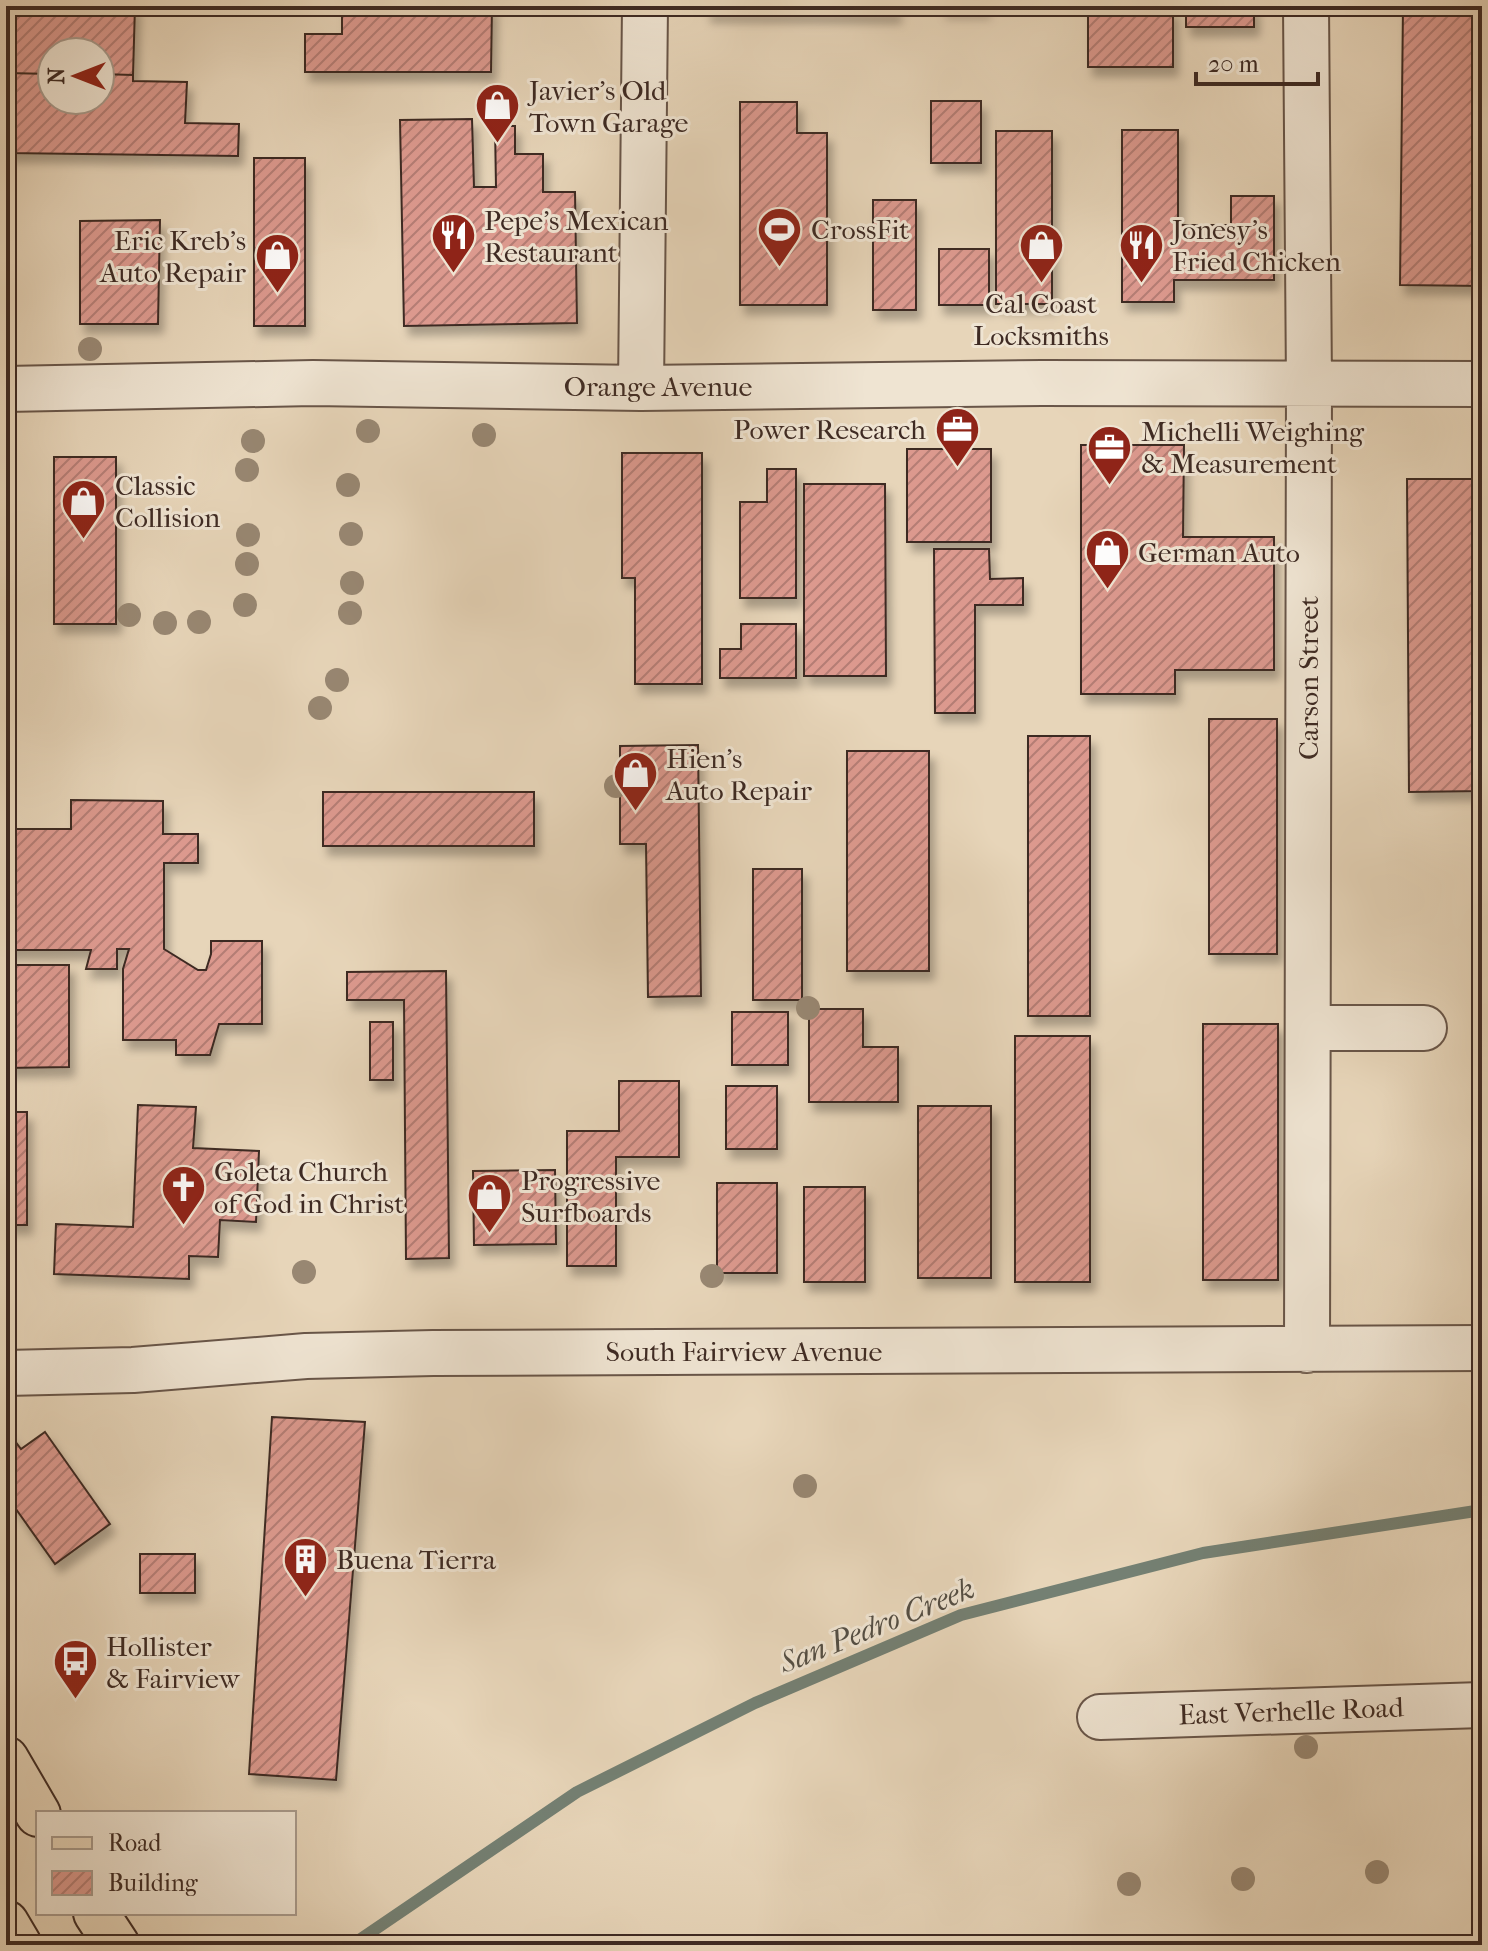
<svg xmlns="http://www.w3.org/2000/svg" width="1488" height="1951" viewBox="0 0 1488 1951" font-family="'IM FELL French Canon',serif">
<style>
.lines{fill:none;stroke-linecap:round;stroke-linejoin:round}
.stream{stroke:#748073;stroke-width:12}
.building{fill:url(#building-hatch);stroke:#3e2a23;stroke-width:2;filter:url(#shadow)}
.minor-casing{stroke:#685548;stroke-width:48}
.major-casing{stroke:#3e2a23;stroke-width:48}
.minor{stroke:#efe4d2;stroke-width:44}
.major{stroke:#e7d5b9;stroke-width:44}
.tree{fill:#988772}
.labels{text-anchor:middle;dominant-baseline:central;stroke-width:6;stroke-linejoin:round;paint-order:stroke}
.poi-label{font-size:28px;fill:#3e2a23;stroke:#efe4d2;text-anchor:start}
.street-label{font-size:28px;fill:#3e2a23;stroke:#efe4d2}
.water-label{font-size:30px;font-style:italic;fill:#544e44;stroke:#efe4d2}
</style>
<defs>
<pattern id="building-hatch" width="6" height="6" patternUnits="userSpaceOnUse" patternTransform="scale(2)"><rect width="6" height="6" fill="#dc998e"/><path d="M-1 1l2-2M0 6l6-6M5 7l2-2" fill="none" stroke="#b47d74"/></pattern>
<filter id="shadow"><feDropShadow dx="5" dy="9" stdDeviation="4" flood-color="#0004"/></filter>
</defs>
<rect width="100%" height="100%" fill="#e7d5b9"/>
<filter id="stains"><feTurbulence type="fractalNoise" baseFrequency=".0025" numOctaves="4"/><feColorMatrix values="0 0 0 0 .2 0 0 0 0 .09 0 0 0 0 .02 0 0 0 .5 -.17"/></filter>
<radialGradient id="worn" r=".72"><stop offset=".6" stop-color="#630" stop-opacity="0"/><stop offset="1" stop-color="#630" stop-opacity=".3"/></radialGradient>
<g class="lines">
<path class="stream" d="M352 1945 577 1792 755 1703 961 1615 1203 1553 1482 1510"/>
</g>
<path class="building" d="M6 6H135L133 75 100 74V52H52V74L6 73Z
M342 6H492L491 72H305V34H342Z
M706 6H896V14L706 13Z
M941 6H985V9H941Z
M1186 6H1254V27H1186Z
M1403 6H1482V286L1400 285Z
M1088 9H1173V67H1088Z
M6 73 52 74V100H100V74L133 75V81L187 82 185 123 239 124 238 156 6 153Z
M931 101H981V163H931Z
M740 102H797V133H827V305H740Z
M472 119 474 187H496L495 126H515V154H543V192H575L577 323 404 326 400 120Z
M1122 130H1178V225H1231V196H1274V280H1174V302H1122Z
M996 131H1052V304H996Z
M254 158H305V326H254Z
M873 200H916V310H873Z
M160 220 158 324H80V221Z
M939 249H989V305H939Z
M1081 445H1184L1183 537H1274V670H1175V694H1081Z
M907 449H991V542H907Z
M622 453H702V684H635V578H622Z
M54 457H116V624H54Z
M767 469H796V598H740V502H767Z
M1407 479H1482V791L1409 792Z
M804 484H885L886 676H804Z
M934 549H989L990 579 1023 578V605H975V713H935Z
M741 624H796V678H720V649H741Z
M1209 719H1277V954H1209Z
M1028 736H1090V1016H1028Z
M698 745 701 996 648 997 646 844H620V746Z
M847 751H929V971H847Z
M323 792H534V846H323Z
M71 800 163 801V834H198V863H164V949L198 970H206L211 954V941H262V1024H219L210 1055H176V1040H123V969L129 949H117V969H86L91 950H6V829H71Z
M753 869H802V1000H753Z
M6 965H69V1067L6 1068Z
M446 971 449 1258 406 1259 404 1000H347V972Z
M809 1009H863V1047H898V1102H809Z
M732 1012H788V1065H732Z
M370 1022H393V1080H370Z
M1203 1024H1278V1280H1203Z
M1015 1036H1090V1282H1015Z
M619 1081H679V1157H616V1266H567V1131H619Z
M726 1086H777V1149H726Z
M138 1105 196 1107 193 1148 259 1151 256 1222 220 1220 218 1257 189 1256V1279L54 1274 56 1224 133 1227Z
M918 1106H991V1278H918Z
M6 1112H27V1225H6Z
M555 1170 556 1244 474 1245 473 1171Z
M717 1183H777V1273H717Z
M804 1187H865V1282H804Z
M272 1417 365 1422 336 1780 249 1774Z
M45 1432 110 1524 55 1564 6 1495V1435L9 1433 21 1449Z
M140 1554H195V1593H140Z"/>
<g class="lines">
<defs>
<path id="minor" d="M1306 6 1309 384 1307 1350
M641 388 645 6
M6 389 313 383 641 388 1042 383 1482 384
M1308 1028H1424
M6 1373 133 1370 306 1356 433 1353 1482 1348
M1100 1717 1482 1705"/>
<path id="major" d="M6 1759 38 1814
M96 1913 117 1945
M6 1923 19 1945"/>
</defs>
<use href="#minor" class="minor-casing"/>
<use href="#major" class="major-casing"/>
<use href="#minor" class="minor"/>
<use href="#major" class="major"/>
</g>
<g class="tree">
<circle cx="90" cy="349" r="12"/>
<circle cx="368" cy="431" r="12"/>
<circle cx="484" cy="435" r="12"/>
<circle cx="253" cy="441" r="12"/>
<circle cx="247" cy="470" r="12"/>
<circle cx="348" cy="485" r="12"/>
<circle cx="351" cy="534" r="12"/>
<circle cx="248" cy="535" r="12"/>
<circle cx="247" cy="564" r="12"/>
<circle cx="352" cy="583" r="12"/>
<circle cx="245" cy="605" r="12"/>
<circle cx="350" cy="613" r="12"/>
<circle cx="129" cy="615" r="12"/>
<circle cx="199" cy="622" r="12"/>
<circle cx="165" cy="623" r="12"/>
<circle cx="337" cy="680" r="12"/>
<circle cx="320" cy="708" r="12"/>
<circle cx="616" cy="786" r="12"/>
<circle cx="808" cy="1008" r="12"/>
<circle cx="304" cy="1272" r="12"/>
<circle cx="712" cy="1276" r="12"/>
<circle cx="805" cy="1486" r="12"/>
<circle cx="1306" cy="1747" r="12"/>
<circle cx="1377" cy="1872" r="12"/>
<circle cx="1243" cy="1879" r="12"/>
<circle cx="1129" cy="1884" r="12"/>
</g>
<defs>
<symbol id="shop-pin" viewBox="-11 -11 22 30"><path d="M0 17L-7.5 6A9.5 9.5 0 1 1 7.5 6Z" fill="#8f2418" stroke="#efe4d2"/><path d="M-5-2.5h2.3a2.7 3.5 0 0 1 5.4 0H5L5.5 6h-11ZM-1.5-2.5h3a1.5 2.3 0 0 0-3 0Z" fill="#fff"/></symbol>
<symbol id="stadium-pin" viewBox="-11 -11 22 30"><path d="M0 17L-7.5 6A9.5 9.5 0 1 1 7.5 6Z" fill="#8f2418" stroke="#efe4d2"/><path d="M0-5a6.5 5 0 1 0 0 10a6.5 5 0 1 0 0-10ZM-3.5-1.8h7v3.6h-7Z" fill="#fff"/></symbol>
<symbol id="restaurant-pin" viewBox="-11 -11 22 30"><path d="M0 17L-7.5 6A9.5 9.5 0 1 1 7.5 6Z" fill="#8f2418" stroke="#efe4d2"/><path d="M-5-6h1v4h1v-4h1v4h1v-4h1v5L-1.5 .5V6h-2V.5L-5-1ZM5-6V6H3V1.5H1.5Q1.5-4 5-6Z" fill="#fff"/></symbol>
<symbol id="office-pin" viewBox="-11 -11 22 30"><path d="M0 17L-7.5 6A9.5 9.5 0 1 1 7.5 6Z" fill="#8f2418" stroke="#efe4d2"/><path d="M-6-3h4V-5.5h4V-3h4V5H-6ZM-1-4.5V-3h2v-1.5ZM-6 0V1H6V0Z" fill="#fff"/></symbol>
<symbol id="church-pin" viewBox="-11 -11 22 30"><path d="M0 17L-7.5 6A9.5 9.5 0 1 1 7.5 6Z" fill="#8f2418" stroke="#efe4d2"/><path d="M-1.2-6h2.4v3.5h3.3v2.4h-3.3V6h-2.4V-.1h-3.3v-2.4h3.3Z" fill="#fff"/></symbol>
<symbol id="building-pin" viewBox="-11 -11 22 30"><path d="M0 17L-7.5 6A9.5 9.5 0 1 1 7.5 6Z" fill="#8f2418" stroke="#efe4d2"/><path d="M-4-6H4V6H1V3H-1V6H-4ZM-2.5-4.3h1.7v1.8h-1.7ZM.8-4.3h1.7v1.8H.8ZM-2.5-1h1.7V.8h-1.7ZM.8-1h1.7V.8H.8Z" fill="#fff"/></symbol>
<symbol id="bus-pin" viewBox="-11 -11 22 30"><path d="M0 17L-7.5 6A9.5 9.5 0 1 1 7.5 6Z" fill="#8f2418" stroke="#efe4d2"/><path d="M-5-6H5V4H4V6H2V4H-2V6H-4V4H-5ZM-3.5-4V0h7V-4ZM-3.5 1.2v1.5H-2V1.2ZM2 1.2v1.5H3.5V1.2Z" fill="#fff"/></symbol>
</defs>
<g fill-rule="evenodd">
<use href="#shop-pin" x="472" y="80" width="51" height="69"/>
<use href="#stadium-pin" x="754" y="204" width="51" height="69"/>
<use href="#restaurant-pin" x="428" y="210" width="51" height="69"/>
<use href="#restaurant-pin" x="1116" y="220" width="51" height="69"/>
<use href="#shop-pin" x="1016" y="220" width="51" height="69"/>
<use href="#shop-pin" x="252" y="230" width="51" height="69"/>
<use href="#office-pin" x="932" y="404" width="51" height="69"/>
<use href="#office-pin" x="1084" y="422" width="51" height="69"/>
<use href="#shop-pin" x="58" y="476" width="51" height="69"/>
<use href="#shop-pin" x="1082" y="526" width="51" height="69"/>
<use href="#shop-pin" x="610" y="748" width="51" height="69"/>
<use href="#church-pin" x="158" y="1162" width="51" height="69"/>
<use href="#shop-pin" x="464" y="1170" width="51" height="69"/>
<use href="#building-pin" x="280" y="1534" width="51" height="69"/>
<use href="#bus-pin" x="50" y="1636" width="51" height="69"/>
</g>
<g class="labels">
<g class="poi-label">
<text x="529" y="90">Javier's Old<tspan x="529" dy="32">Town Garage</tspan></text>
<text x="484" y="220">Pepe's Mexican<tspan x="484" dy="32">Restaurant</tspan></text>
<text x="811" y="229">CrossFit</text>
<text x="1172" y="229">Jonesy's<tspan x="1172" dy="32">Fried Chicken</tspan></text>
<text x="246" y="240" text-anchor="end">Eric Kreb's<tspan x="246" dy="32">Auto Repair</tspan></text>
<text x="1041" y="303" text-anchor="middle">Cal Coast<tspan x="1041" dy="32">Locksmiths</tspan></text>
<text x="926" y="429" text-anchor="end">Power Research</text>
<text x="1141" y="431">Michelli Weighing<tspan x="1141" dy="32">&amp; Measurement</tspan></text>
<text x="115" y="485">Classic<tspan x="115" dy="32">Collision</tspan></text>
<text x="1138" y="552">German Auto</text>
<text x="666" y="758">Hien's<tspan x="666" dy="32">Auto Repair</tspan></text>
<text x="214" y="1171">Goleta Church<tspan x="214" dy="32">of God in Christ</tspan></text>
<text x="521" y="1180">Progressive<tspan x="521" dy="32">Surfboards</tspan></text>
<text x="336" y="1559">Buena Tierra</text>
<text x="106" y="1646">Hollister<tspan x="106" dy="32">&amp; Fairview</tspan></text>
</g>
<g class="street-label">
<text x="658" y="386">Orange Avenue</text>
<text transform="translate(1308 678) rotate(-90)">Carson Street</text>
<text x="744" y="1351">South Fairview Avenue</text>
<text transform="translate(1291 1711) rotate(-2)">East Verhelle Road</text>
</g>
<g class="water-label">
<text transform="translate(877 1626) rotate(-22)">San Pedro Creek</text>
</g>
</g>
<rect width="1488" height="1951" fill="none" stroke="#e7d5b9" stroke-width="32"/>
<rect x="8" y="8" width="1472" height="1935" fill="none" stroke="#3e2a23" stroke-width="4"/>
<rect x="16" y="16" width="1456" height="1919" fill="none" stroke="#3e2a23" stroke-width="2"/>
<rect x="36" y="1811" width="260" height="104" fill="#efe4d2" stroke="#a89a8c" stroke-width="2"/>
<rect x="52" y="1837" width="40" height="12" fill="#e7d5b9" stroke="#a89a8c" stroke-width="2"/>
<text x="108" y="1851" font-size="24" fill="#3e2a23">Road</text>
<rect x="52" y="1871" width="40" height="24" fill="url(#building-hatch)" stroke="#a89a8c" stroke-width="2"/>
<text x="108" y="1891" font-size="24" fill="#3e2a23">Building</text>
<g transform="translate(76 76) rotate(270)"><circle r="38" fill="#efe4d2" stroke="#a89a8c" stroke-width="2"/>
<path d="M0-6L14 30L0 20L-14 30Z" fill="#8f2418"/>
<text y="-12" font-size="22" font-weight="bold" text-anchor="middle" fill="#3e2a23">N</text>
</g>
<path d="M1196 72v12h122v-12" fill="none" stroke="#3e2a23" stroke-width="4"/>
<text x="1208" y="72" font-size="24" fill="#3e2a23" stroke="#efe4d2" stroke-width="6" paint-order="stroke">20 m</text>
<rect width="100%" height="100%" filter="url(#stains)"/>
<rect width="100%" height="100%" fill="url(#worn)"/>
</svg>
